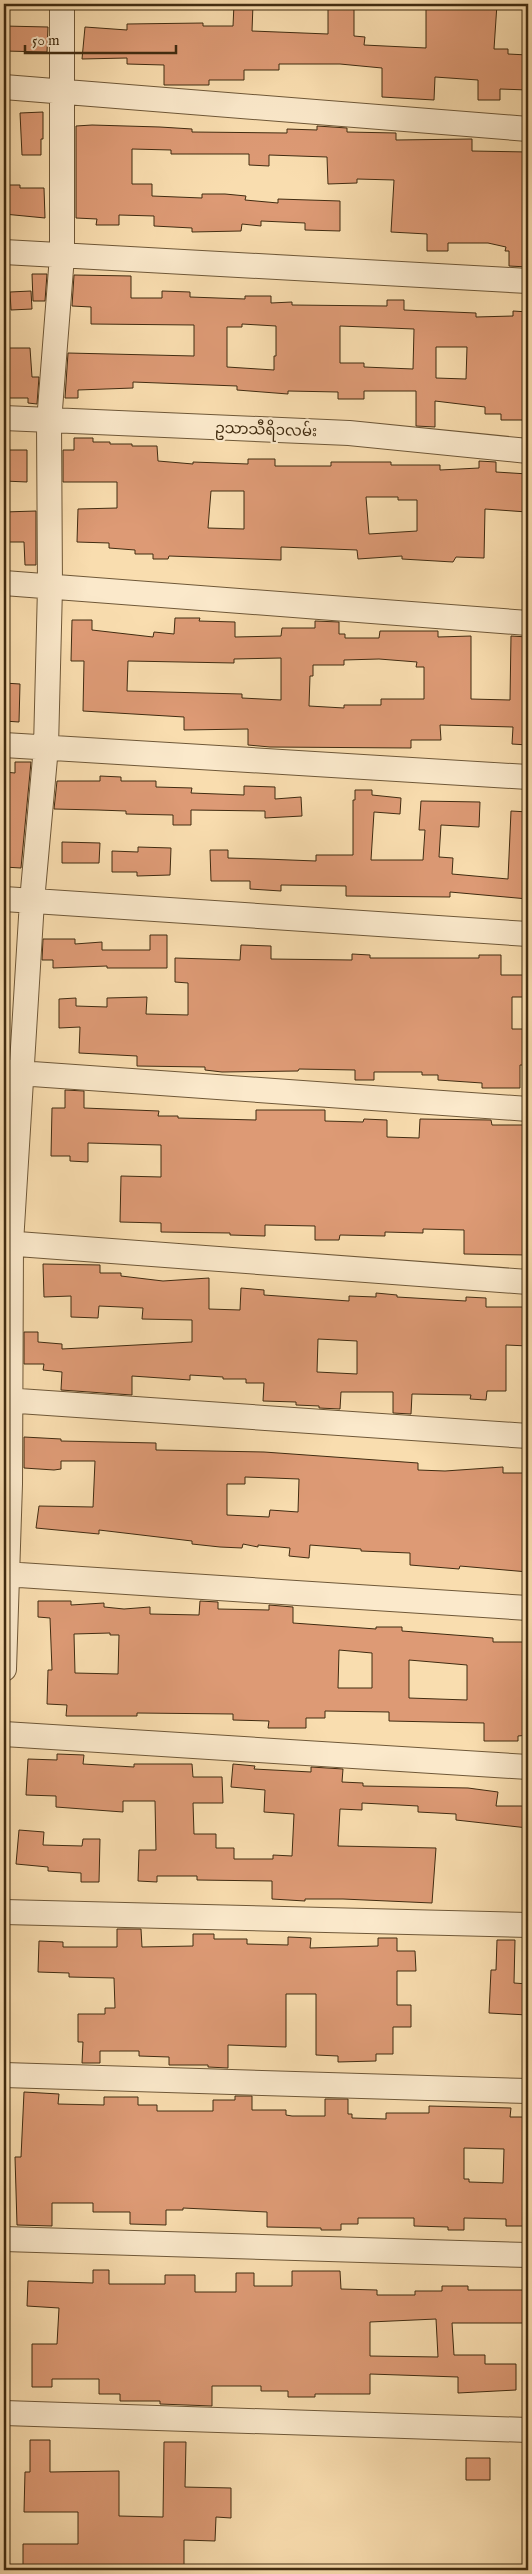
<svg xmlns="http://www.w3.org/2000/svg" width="532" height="2574" viewBox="0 0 532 2574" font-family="'IM FELL English','Noto Sans Myanmar',serif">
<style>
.building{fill:#dd9a75;stroke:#412c11;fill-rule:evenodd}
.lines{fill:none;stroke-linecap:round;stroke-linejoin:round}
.minor-casing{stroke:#6f5838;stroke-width:26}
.minor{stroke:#fbe9cb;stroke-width:24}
.labels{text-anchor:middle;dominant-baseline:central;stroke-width:4.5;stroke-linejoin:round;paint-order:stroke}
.street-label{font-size:15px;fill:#412c11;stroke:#fbe9cb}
</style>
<rect width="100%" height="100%" fill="#f9ddaf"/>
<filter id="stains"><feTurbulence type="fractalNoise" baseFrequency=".004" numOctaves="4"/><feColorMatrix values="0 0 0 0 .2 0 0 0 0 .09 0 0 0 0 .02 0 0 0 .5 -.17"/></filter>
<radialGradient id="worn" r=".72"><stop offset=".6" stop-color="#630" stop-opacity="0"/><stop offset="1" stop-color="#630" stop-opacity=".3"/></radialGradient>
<path class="building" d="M234 4H253L252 31 328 34V4H354V36L365 37 364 45 426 48V4H497L494 49H508V54L528 55V90L500 89V100H478V80L435 77 434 100 382 97V68L340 64H279V70H244V80H209V85H164V65L127 64V58L82 59 85 27 127 30V24L203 23V26H233Z
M4 26 48 27 47 52 4 51Z
M43 112V139H41V155H22L20 113Z
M92 125 160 127 192 129V132L287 133V129L317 130V126L347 128V132L396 133V140L472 139V151L528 152V267L509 266V251H505L506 247 488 243H448V251H427V234L391 232 394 180 357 179V183L328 184 327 157 269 155V166L249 165V154H171V150L132 149V184H152V196L202 198V194H225L246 196 245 200 278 203V199L340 201V231L305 230V223L261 221V226L242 224 241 231 192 232V228L154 226V216L119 215V225H96L97 219 76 218V126Z
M4 185H20V188H44L45 218 4 214Z
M32 274H47L45 301H33Z
M74 275 131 276V298H162V291L190 292V297L245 299V296H271V303L292 302V305L387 306V300H404V310L476 313V317L513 316V311L528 312V420H501V414H485V407L435 401V427L416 426V391H364V399H338V392L288 391V394L237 390V386L133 382V388L78 390V398H65L68 353 194 356V325L91 324V307L72 306ZM242 324 276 326V356H274V370L227 367V327H242ZM340 326 414 329 413 369 364 367V363H340ZM436 347H467L466 379 436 378Z
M31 291 32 309 11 310 10 292Z
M4 348H30L32 377H39L37 404 28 403V398H4Z
M74 438H93V442H110V444H132V446H157L158 461 193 464V462L248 464V459H275V466H331V462H391V465H440V470L479 468V461L496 462V472L528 474 527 512 485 509 484 558 456 557 453 562 402 559V556L358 559 357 550 281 547V560L169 556 168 559H153V554H135V550L109 548V543L77 542 78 509 117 508V482H63V450H74ZM211 491H244V529L208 528ZM366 497H398V500H417V531L369 534Z
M4 450H27V482L4 481Z
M36 511V565H25L24 542H4V512Z
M175 618H200L199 621 235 622V637L281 636 282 628H315V621L339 622V634H345V638H379L380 631H438V637L471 636V699L510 700 511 636 528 637V745L512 744 513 727 440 725 441 740H411V748L270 747 248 745V729L184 730V717L83 711 84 661H71L72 620H92V630L153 637 154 632 174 634ZM281 658V700L242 698V694L127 691 128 661 234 663V659ZM379 659 417 662 416 667H424V699H381V705H344V708L309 706 310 676H313V665H344V660Z
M4 683 20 684 19 722 4 721Z
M15 762H31L21 868 4 867V772L15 773Z
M100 776 121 777V781H156V787L192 788 191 793 244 795V786L275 787V799L301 797 302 816 265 818V811L191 810V825H173V815L126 814V811L98 810 54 809 57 781H100Z
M355 790H372V795L401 798 400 814 374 812 371 860H423L425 830H419L421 801 480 802 479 827 441 825 439 857 453 858 452 874 508 879 511 811 528 812V899L450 892V897L346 896V886L281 885V891L250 889V881H211L210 850H228V858L265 859 316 861V855H353V800H355Z
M62 842 100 843 99 863H62Z
M138 847 171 848 170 875 137 876V872H112V851L138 852Z
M150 935H167V968H107V966L53 968V960H42L43 939H75V944L102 942V950H150Z
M241 945 271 946V959L352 960V954L370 955V958H479V955H501V975H528V997H512V1029H528V1065H520V1088H482V1083L438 1080V1075H422V1072H374V1080H355V1070L299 1069 298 1071 222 1072 205 1070V1067L137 1066V1056L79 1053 80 1027 59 1028V999L76 998V1006L107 1007V998L147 997 146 1014 188 1015V983L175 982V958L240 960Z
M65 1090 84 1091V1108L159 1111 158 1116H178V1118L256 1120V1110H325V1121L363 1122 364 1119 387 1120V1137L419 1138 420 1119 491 1120 492 1125H528V1255L464 1254V1230L423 1229V1233L385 1232V1236L340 1235 339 1240H315V1226L265 1225V1236L230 1235V1233L161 1232V1223L120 1222 121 1176 161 1177V1145L88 1143V1162L70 1161V1156H51L52 1108H65Z
M43 1264 100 1265V1273H121V1276L163 1281 209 1278V1309L240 1310 241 1288 264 1290V1295L349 1301V1296L376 1297V1293L397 1295V1297L466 1301V1297L486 1298V1307H528V1346L506 1345V1391H487L486 1400 470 1399 471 1395 412 1394 411 1414 393 1413V1392H341L340 1409 319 1408V1406L296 1405V1402L263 1401 264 1383H246V1379H223V1377L190 1375V1380L132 1376V1395L61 1390 62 1372 43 1370 44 1364H24V1332H38V1342L62 1344V1349L192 1342V1320L142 1319 143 1308 99 1306 98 1318 71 1317V1296L44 1297ZM318 1339 357 1341V1374L317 1372Z
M24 1437 61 1439V1441L156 1443V1450L264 1452 418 1463V1470L445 1471 503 1467V1473H528V1572L460 1566 459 1569 410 1565V1553L361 1551V1549L310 1545 309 1558 289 1556 290 1548 258 1545V1547L243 1544 242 1548 220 1547 192 1544V1541L99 1530V1534L36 1528 39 1506 93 1507 95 1461H61V1469L54 1470 24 1468ZM245 1477 299 1479 298 1512 270 1510 269 1517 227 1515V1484H245Z
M38 1601H71V1605L104 1603V1607L124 1609 150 1607V1614L199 1615 200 1601 218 1602V1609L269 1610V1605L293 1607V1623L376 1629V1627H402V1631L493 1638V1642H528V1735L518 1736V1741H484V1723L389 1721V1712L325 1711V1718H306V1728H268L269 1721 233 1720V1714L137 1713V1716H66L67 1705 47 1704 48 1670H52L50 1618 38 1617ZM110 1633V1635H119L118 1674 75 1673 74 1634ZM339 1650 372 1653V1688H338ZM409 1660 467 1665V1700L409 1698Z
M57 1754 84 1755 83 1764 134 1767V1764H192L193 1777H222L223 1803H193L194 1834H216V1848H234V1859H273V1855L292 1856 294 1814 264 1812 265 1790 231 1787 233 1764 255 1766 254 1769 311 1772V1767L343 1769 342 1782 363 1783V1786L468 1788 498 1792 496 1806H528V1828L456 1820V1814L418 1812V1806L362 1803V1810L340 1809 338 1846 436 1848 432 1903 343 1899H305V1901L272 1899V1881L197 1880V1876H157V1882L138 1881 139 1850H156L155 1801H123V1812L56 1807V1796L26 1795 28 1759 57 1760Z
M19 1830 44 1832 43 1845 82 1846 83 1839H100L99 1882H81V1873L48 1871V1867L16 1864Z
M117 1929H141L142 1947 193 1946V1934H214V1939H247V1944L288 1945V1937L311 1938 310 1948 378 1946V1938H397V1951H415L416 1971H397V2005H411V2027H393V2054H376V2061L338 2062V2056L316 2055V1994H286V2047L228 2045V2068L208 2067V2065H169V2057L139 2056V2051H100V2063H82L83 2042H78V2014H105V2008H115L114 1978 69 1977V1973L38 1972 39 1941 63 1942V1947H117Z
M497 1940H515L514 1983 528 1984V2015L489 2013 491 1970H496Z
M24 2092 59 2094 58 2104 104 2105V2097H138V2105H157V2111H213V2100H235V2096H252V2110H286V2115L292 2116H325V2099H348V2114H352V2118L386 2119V2113H429V2106L511 2108 510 2117H528V2226H506V2219L464 2218V2230H448V2227L414 2226V2218H358V2224H341V2230H321V2228L267 2227V2212L183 2208V2210H166V2225L130 2224V2212H93V2203H52V2226L17 2225 15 2157H21ZM464 2148 504 2149 503 2183 469 2182V2179H464Z
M93 2270H109V2284H165V2275H195V2292H236V2273H254V2286H292V2271H340L341 2289 377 2290V2295H415V2291H442V2286H468V2290H528V2323H452L454 2355H485V2364H516V2390L458 2393V2377L370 2374V2394H315V2397H288V2391H261V2386H212V2406L160 2404V2401H120V2394H99V2379H52V2387H32V2344H57L59 2308 27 2306 28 2281 93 2283ZM436 2319 438 2357 370 2356V2322Z
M30 2440H50V2472L119 2471V2516L163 2517 164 2442H186L185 2487 231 2488V2518L216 2517 215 2541 184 2540V2570H23V2544H78V2512H24L25 2472H30Z
M466 2458H490V2480H466Z"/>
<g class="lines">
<defs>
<path id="minor" d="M4 87 528 129
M4 252 528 281
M4 418 349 433 528 451
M4 583 528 623
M4 745 528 777
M4 899 528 934
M4 1072 528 1109
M4 1243 528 1282
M4 1400 528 1436
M4 1574 528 1608
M4 1669 10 1484 11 1243 32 901 46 747 50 587 49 422 62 256V4
M4 1734 528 1767
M4 1912 528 1925
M4 2075 528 2091
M4 2239 528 2255
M4 2413 528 2430"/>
</defs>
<use href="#minor" class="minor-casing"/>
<use href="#minor" class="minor"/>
</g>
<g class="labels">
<g class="street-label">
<text transform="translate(266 430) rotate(2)">ဥသာသီရိ၁လမ်း</text>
</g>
</g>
<rect width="532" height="2574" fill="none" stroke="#f9ddaf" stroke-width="20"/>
<rect x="5" y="5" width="522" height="2564" fill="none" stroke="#412c11" stroke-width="2.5"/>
<rect x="10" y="10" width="512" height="2554" fill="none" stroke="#412c11"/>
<path d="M25 45v8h151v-8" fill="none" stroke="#412c11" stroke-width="2.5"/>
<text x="32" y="45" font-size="15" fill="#412c11" stroke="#fbe9cb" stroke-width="4" paint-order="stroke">50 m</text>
<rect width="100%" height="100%" filter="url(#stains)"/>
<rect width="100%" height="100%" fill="url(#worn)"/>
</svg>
